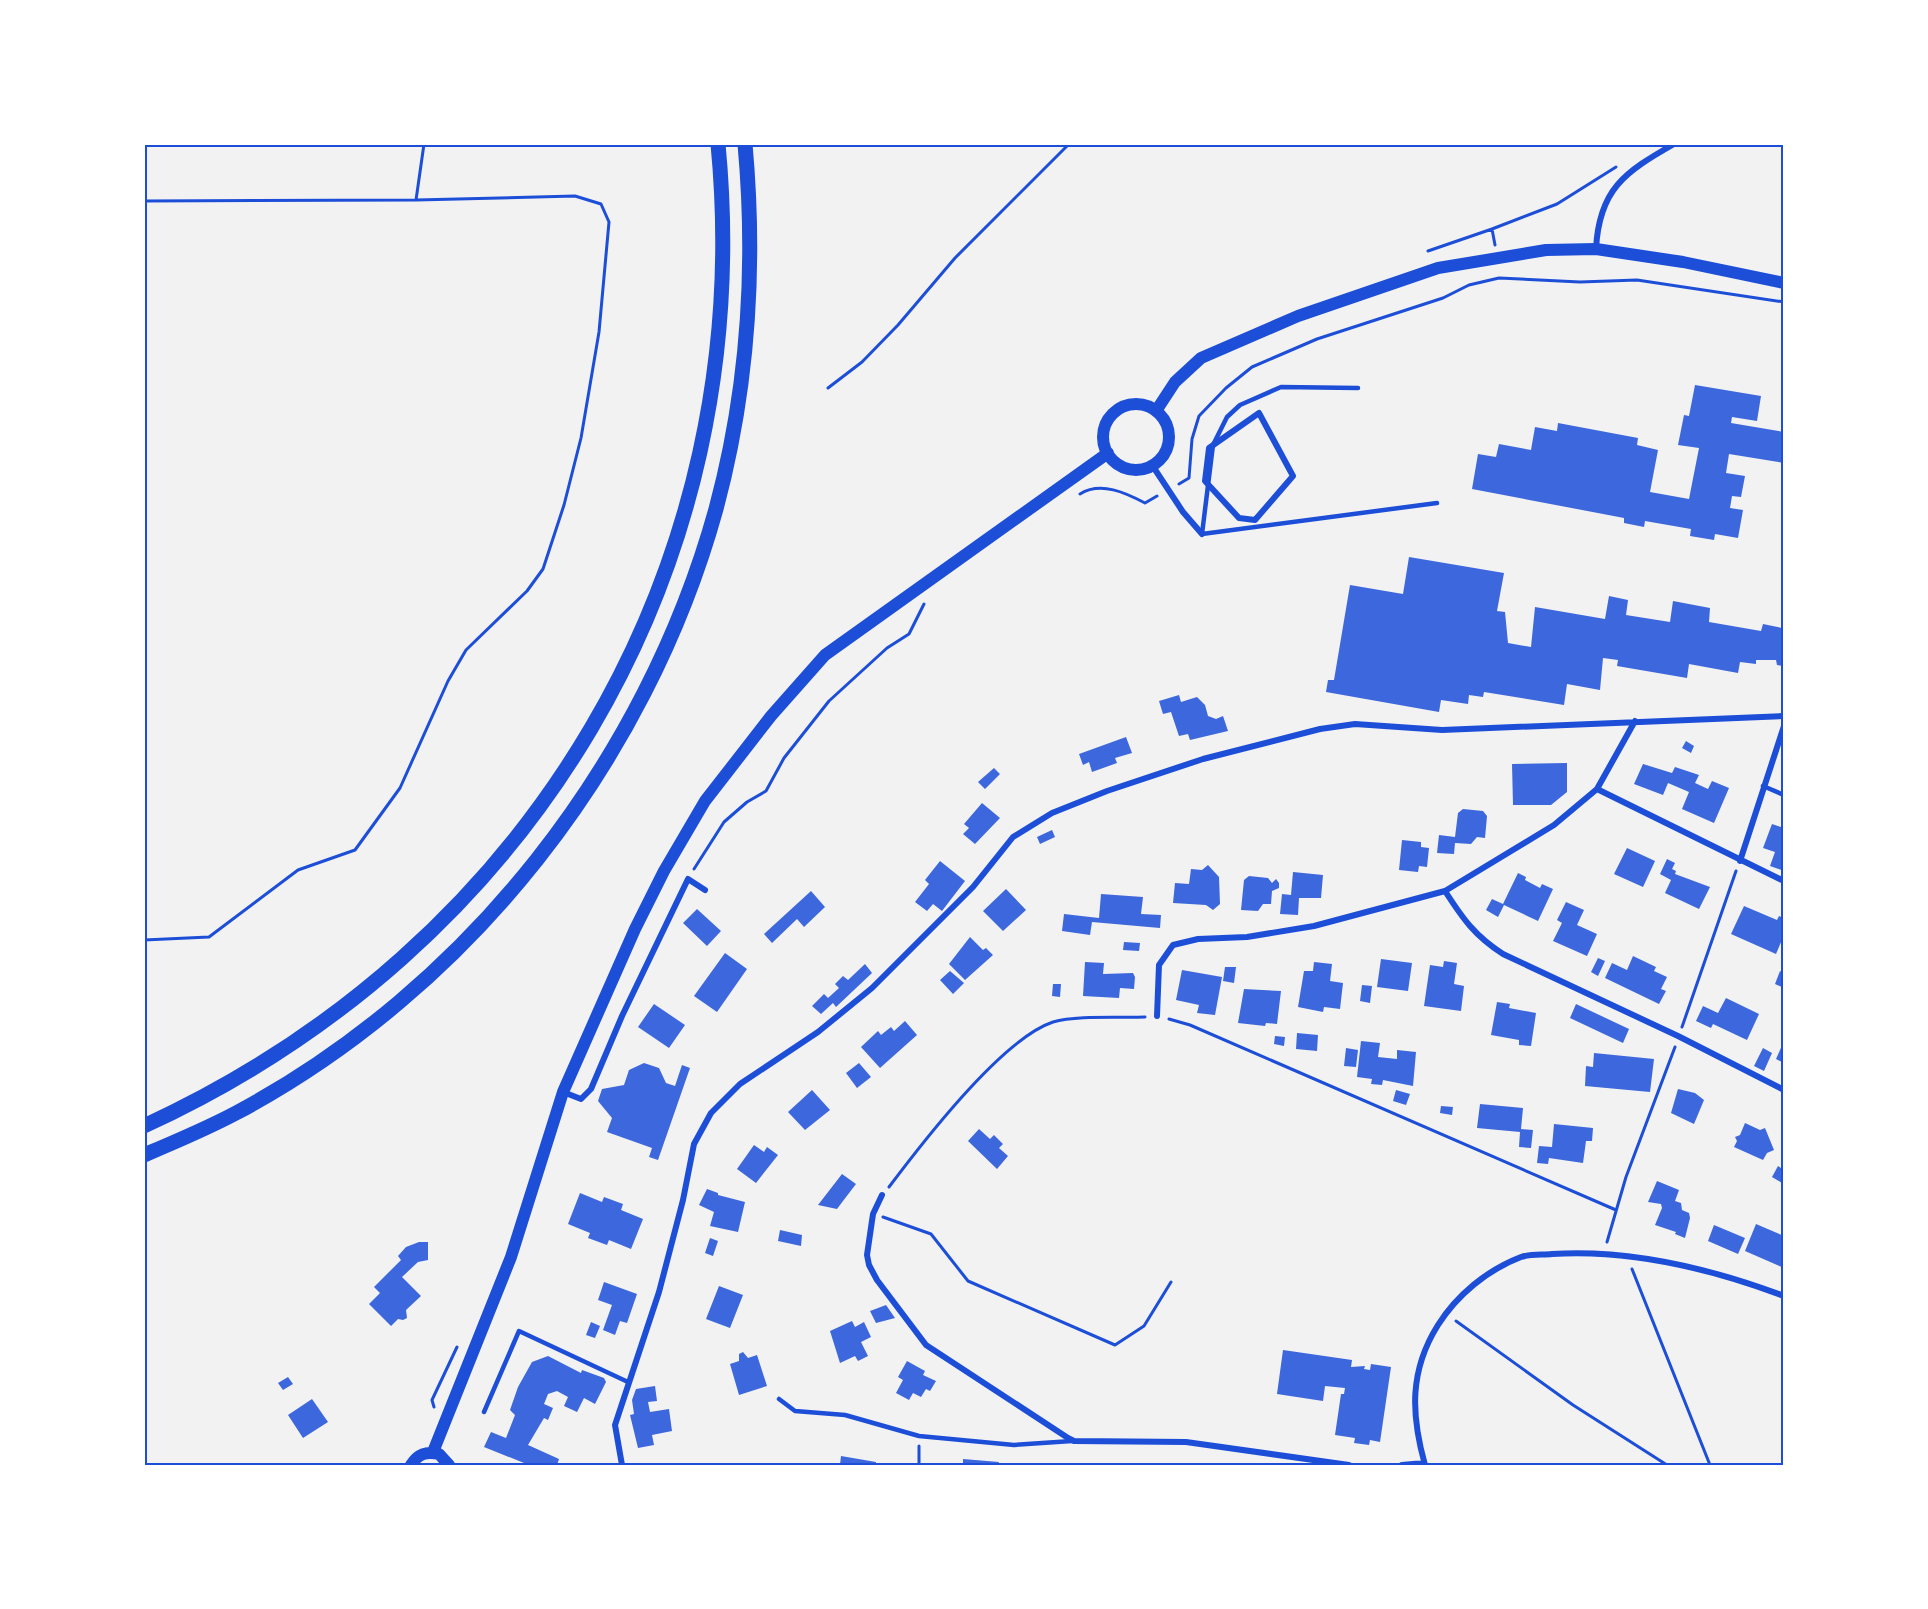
<svg xmlns="http://www.w3.org/2000/svg" width="1928" height="1609" viewBox="0 0 1928 1609" font-family="Spectral,serif">
<style>
.building{fill:#3d67dc}
.lines{fill:none;stroke-linecap:round;stroke-linejoin:round}
.path{stroke:#1d4ed8;stroke-width:3}
.service{stroke:#1d4ed8;stroke-width:4.5}
.minor{stroke:#1d4ed8;stroke-width:6}
.secondary{stroke:#1d4ed8;stroke-width:12}
.primary{stroke:#1d4ed8;stroke-width:15}
.neatline{fill:none;stroke:#1d4ed8;stroke-width:2}
</style>
<rect width="100%" height="100%" fill="#f2f2f2"/>
<path class="building" d="M1695 385 1761 396 1757 421 1732 417 1731 423 1784 432V463L1729 454 1726 473 1745 476 1741 497 1732 496 1730 508 1743 510 1738 538 1715 534 1714 540 1690 536 1691 529 1645 521 1644 527 1624 523V518L1472 489 1478 454 1496 457 1499 444 1531 450 1535 427 1557 431 1558 423 1638 438 1637 445 1658 450 1650 492 1689 499 1699 448 1678 445 1684 415 1689 416Z
M1409 557 1504 573 1497 611 1505 612 1508 643 1531 647 1535 607 1605 619 1609 596 1628 600 1626 615 1670 622 1673 601 1710 608 1709 622 1761 631 1763 624 1782 628 1784 666 1777 665 1776 660H1756V664L1740 662 1738 673 1689 664 1687 678 1617 666 1618 660 1603 658 1600 690 1567 684 1564 705 1484 692 1483 697 1469 695 1468 704 1441 700 1439 712 1326 692 1328 680H1334L1350 585 1403 594Z
M1179 695 1181 702 1197 697 1205 705 1208 716 1216 719 1223 716 1228 731 1190 740 1188 734 1179 736 1171 712 1163 714 1159 701Z
M1126 737 1132 753 1115 758 1117 763 1092 772 1089 762 1083 765 1079 754Z
M1686 741 1694 746 1691 753 1682 748Z
M1567 763V792L1551 805H1513L1512 764Z
M1643 764 1672 773 1675 767 1699 775 1695 783 1708 789 1712 781 1729 788 1714 823 1682 809 1689 792 1668 783 1663 795 1634 784Z
M994 768 1000 774 985 789 978 782Z
M982 803 1000 818 975 844 963 834 969 828 964 824Z
M1463 809 1483 811 1487 816 1485 838 1477 837 1471 844 1455 843 1454 854 1437 853 1439 835 1455 837 1458 813Z
M1772 824 1784 828V871L1770 866 1775 852 1763 848Z
M1052 830 1055 837 1040 844 1037 837Z
M1402 840 1421 842V847L1429 848 1427 867 1419 866 1418 872 1399 870Z
M1627 848 1655 861 1643 887 1614 874Z
M1667 859 1675 863 1672 869 1676 871 1675 874 1710 887 1699 909 1665 893 1671 880 1660 874Z
M940 861 965 881 942 911 933 904 927 911 915 902 929 884 925 880Z
M1208 865 1219 877 1220 904 1213 910 1206 905 1173 903 1175 883 1189 884 1191 869 1202 870Z
M1293 872 1323 875 1321 898H1299L1298 915 1280 914 1282 894 1291 895Z
M1518 873 1526 877 1525 880 1540 888 1542 884 1553 889 1538 921 1504 905 1498 917 1486 910 1492 899 1503 904Z
M1249 876 1268 878 1272 883 1276 879 1279 883V888L1272 891 1271 904H1263L1258 911 1241 910 1244 880Z
M1006 889 1026 910 1003 931 983 911Z
M811 891 825 907 804 927 797 919 772 943 764 934Z
M1101 894 1143 897 1141 914 1161 915 1160 928 1092 922 1090 935 1062 931 1064 914 1099 918Z
M1566 902 1584 910 1577 925 1597 934 1587 956 1553 941 1562 923 1557 920Z
M1744 906 1777 920 1779 916 1784 918V935L1776 954 1731 934Z
M697 909 721 931 707 946 683 923Z
M970 937 983 950 986 948 993 955 965 980 949 964Z
M1124 942 1140 943 1139 951 1123 950Z
M725 953 747 969 717 1012 694 996Z
M1633 956 1656 967 1654 971 1667 977 1661 989 1666 991 1659 1004 1605 978 1612 963 1627 970Z
M1598 958 1605 961 1598 976 1591 972Z
M1381 959 1412 963 1408 991 1377 987Z
M1444 961 1457 963 1454 984 1464 986 1461 1011 1424 1006 1430 965 1443 967Z
M1085 962 1104 963 1103 974 1133 973 1135 977 1134 989 1120 988 1119 998 1083 996Z
M1314 962 1332 964 1330 981 1343 983 1340 1009 1324 1007 1323 1012 1298 1007 1304 971H1313Z
M865 964 872 973 836 1007 833 1003 821 1014 812 1006 824 994 828 998 839 988 835 984 843 976 848 980Z
M1225 967H1236L1234 983 1223 981Z
M1182 970 1222 977 1215 1015 1197 1013 1199 1005 1176 1000Z
M950 971 964 983 953 994 940 980Z
M1780 971 1784 973V988L1775 984Z
M1053 984H1061L1060 997 1052 996Z
M1362 985 1372 986 1370 1003 1360 1001Z
M1244 989 1281 991 1277 1024 1266 1023 1265 1026 1238 1023Z
M1726 998 1759 1014 1747 1040 1713 1024 1711 1028 1696 1021 1703 1006 1718 1013Z
M1497 1002 1510 1004 1509 1008 1536 1013 1531 1046 1519 1045V1040L1491 1035Z
M654 1004 685 1025 669 1048 638 1027Z
M1576 1004 1629 1029 1623 1043 1570 1018Z
M905 1021 917 1035 880 1068 861 1047 878 1031 881 1035 891 1027 894 1031Z
M1297 1033 1318 1035 1317 1051 1296 1049Z
M1275 1036 1285 1037 1284 1046 1274 1044Z
M1361 1041 1380 1043 1378 1057 1397 1059V1050L1416 1052 1413 1086 1383 1080 1382 1085 1371 1084 1372 1079 1357 1077Z
M1784 1041V1063L1776 1059Z
M1346 1048 1358 1050 1356 1067 1344 1066Z
M1763 1048 1772 1053 1764 1071 1754 1066Z
M1594 1053 1654 1059 1650 1092 1585 1086 1586 1066 1593 1067Z
M644 1063 659 1068 666 1083 675 1086 682 1065 690 1068 658 1160 649 1157 652 1148 607 1132 612 1118 598 1101 602 1089 624 1085 629 1070Z
M859 1063 871 1077 857 1088 846 1073Z
M1678 1089 1695 1093 1704 1100 1694 1124 1671 1113Z
M812 1090 830 1110 805 1130 788 1112Z
M1396 1090 1410 1094 1406 1105 1393 1101Z
M1480 1104 1523 1108 1521 1129 1533 1130 1531 1148 1519 1147 1520 1132 1477 1128Z
M1441 1106 1453 1107 1452 1115 1440 1113Z
M1745 1123 1760 1130 1765 1128 1774 1150 1767 1153 1763 1160 1734 1147 1737 1141 1735 1137 1740 1135Z
M1554 1124 1593 1128 1592 1141H1586L1583 1163 1549 1158 1548 1164 1537 1163 1539 1146 1552 1147Z
M979 1129 990 1139 994 1135 1003 1144 999 1148 1008 1156 997 1169 968 1141Z
M754 1145 764 1152 767 1147 778 1155 756 1183 737 1169Z
M1778 1166 1784 1170 1782 1183 1772 1177Z
M842 1174 856 1184 843 1201 837 1209 818 1205Z
M1657 1181 1679 1190 1675 1201 1681 1203 1682 1210 1689 1213 1690 1218 1685 1238 1675 1234 1676 1232 1655 1225 1662 1208 1661 1204 1648 1202Z
M707 1189 718 1193V1195L745 1202 738 1232 710 1226 714 1212 699 1205Z
M580 1193 602 1202 604 1197 623 1204 621 1210 643 1219 631 1249 609 1240 607 1245 588 1238 590 1233 568 1224Z
M1756 1224 1784 1236V1268L1745 1251Z
M1714 1225 1745 1238 1738 1254 1708 1241Z
M780 1230 802 1235 801 1246 778 1241Z
M710 1238 718 1241 713 1256 705 1253Z
M419 1242H428V1260L418 1262 402 1277 421 1296 406 1310 407 1318 403 1320 398 1319 391 1326 369 1304 380 1293 374 1287 401 1260 398 1256 406 1247Z
M604 1282 637 1294 627 1323 620 1321 615 1335 603 1330 612 1305 598 1300Z
M719 1286 743 1295 730 1328 706 1319Z
M886 1305 895 1318 876 1323 870 1311Z
M852 1321 855 1327 864 1322 871 1337 861 1342 868 1356 858 1361 855 1356 840 1363 830 1331Z
M591 1322 600 1326 595 1338 586 1335Z
M1283 1350 1352 1360 1351 1367 1365 1366 1364 1369 1370 1370 1371 1364 1391 1367 1380 1442 1370 1440 1369 1445 1354 1443 1355 1438 1335 1435 1341 1394H1344L1345 1388 1325 1386 1323 1401 1277 1394Z
M743 1352 748 1358 757 1355 767 1386 739 1395 730 1364 739 1361V1354Z
M548 1356 581 1373 582 1370 604 1378 606 1382 595 1404 584 1398 577 1412 564 1406 568 1397 557 1391 548 1394 544 1404 553 1408 548 1420 544 1418 528 1445 559 1459 557 1465H529L484 1447 491 1432 506 1438 515 1415 510 1410 518 1387 532 1362Z
M907 1361 925 1371 923 1375 936 1381 930 1391 926 1389 921 1397 913 1393 909 1400 896 1393 903 1380 898 1377Z
M288 1377 293 1384 283 1390 278 1383Z
M655 1386 657 1401 648 1402 650 1412 669 1409 672 1431 652 1435 654 1445 638 1448 630 1415 634 1414 632 1400 636 1389Z
M312 1399 328 1422 303 1438 288 1415Z
M841 1456 876 1462V1465H840Z
M963 1459 999 1462 998 1465H963Z"/>
<g class="lines">
<path class="path" d="M416 200 424 144
M144 201 416 200 575 196 601 204 609 222 599 332 581 438 564 505 543 569 527 591 466 650 448 681 400 788 355 850 298 870 209 937 144 940
M1495 245 1492 229 1557 204 1616 167
M1428 251 1492 229
M828 388 862 362 898 325 955 258 1069 144
M1179 484 1189 478 1192 439 1199 416 1226 388 1252 367 1317 339 1443 298 1469 285 1499 278 1580 282 1637 280 1784 302
M1080 494C1101 481 1126 493 1145 503L1157 496
M694 869 724 822 747 802 766 791 784 758 829 701 887 648 909 634 924 604
M1169 1019 1190 1025 1616 1210
M1682 1027 1736 871
M889 1187C922 1143 1002 1039 1053 1022 1076 1015 1119 1018 1145 1017
M883 1217 931 1234 968 1281 1115 1345 1144 1326 1171 1282
M1607 1242 1626 1177 1675 1047
M1632 1269 1710 1465
M1456 1321 1573 1405 1667 1465
M434 1407 432 1400 457 1347
M919 1465V1446"/>
<path class="service" d="M1358 388 1281 387 1240 405 1227 417 1213 445 1202 534 1437 503
M1763 786 1784 795
M779 1399 795 1411 845 1415 919 1436 1014 1445 1072 1441
M484 1412 519 1331 628 1382"/>
<path class="minor" d="M1596 249C1599 189 1625 172 1674 144
M1259 413 1293 476 1255 520 1239 518 1205 481 1209 448Z
M1152 465 1183 512 1202 534
M1597 789 1784 881
M1740 861 1784 726
M1445 891C1463 919 1475 936 1503 954L1678 1036 1784 1090
M1157 1016 1159 965 1173 945 1198 939 1247 937 1314 926 1445 891 1554 825 1597 789 1635 721
M563 1092 581 1099 591 1089 622 1016 688 879 705 890
M882 1195 873 1214 867 1255 869 1265 877 1280 926 1345 1068 1438 1074 1441 1186 1442 1349 1465
M622 1465 615 1425 659 1292 683 1200 694 1144 711 1113 740 1084 818 1032 872 988 973 887 1013 837 1052 813 1107 791 1203 759 1320 729 1355 724 1442 730 1784 716
M1402 1465 1424 1463
M1425 1465C1411 1415 1409 1371 1438 1325 1457 1295 1487 1270 1521 1257 1530 1254 1543 1255 1552 1254 1630 1249 1712 1269 1784 1296"/>
<path class="secondary" d="M1103 437a33 33 0 1 1 66 0a33 33 0 1 1-66 0Z
M1156 411 1175 382 1201 358 1298 316 1438 268 1546 250 1596 249 1683 262 1784 283
M433 1452 511 1257 563 1092 635 929 664 871 705 801 771 716 825 655 1108 453
M411 1465C418 1454 426 1451 439 1454L449 1465"/>
<path class="primary" d="M144 1126C530 949 759 570 718 144
M144 1155C175 1142 206 1129 236 1113 469 989 646 762 716 509 748 390 756 266 745 144"/>
</g>
<rect width="1928" height="1609" fill="none" stroke="#ffffff" stroke-width="291"/>
<rect x="146" y="146" width="1636" height="1318" class="neatline"/>
</svg>
